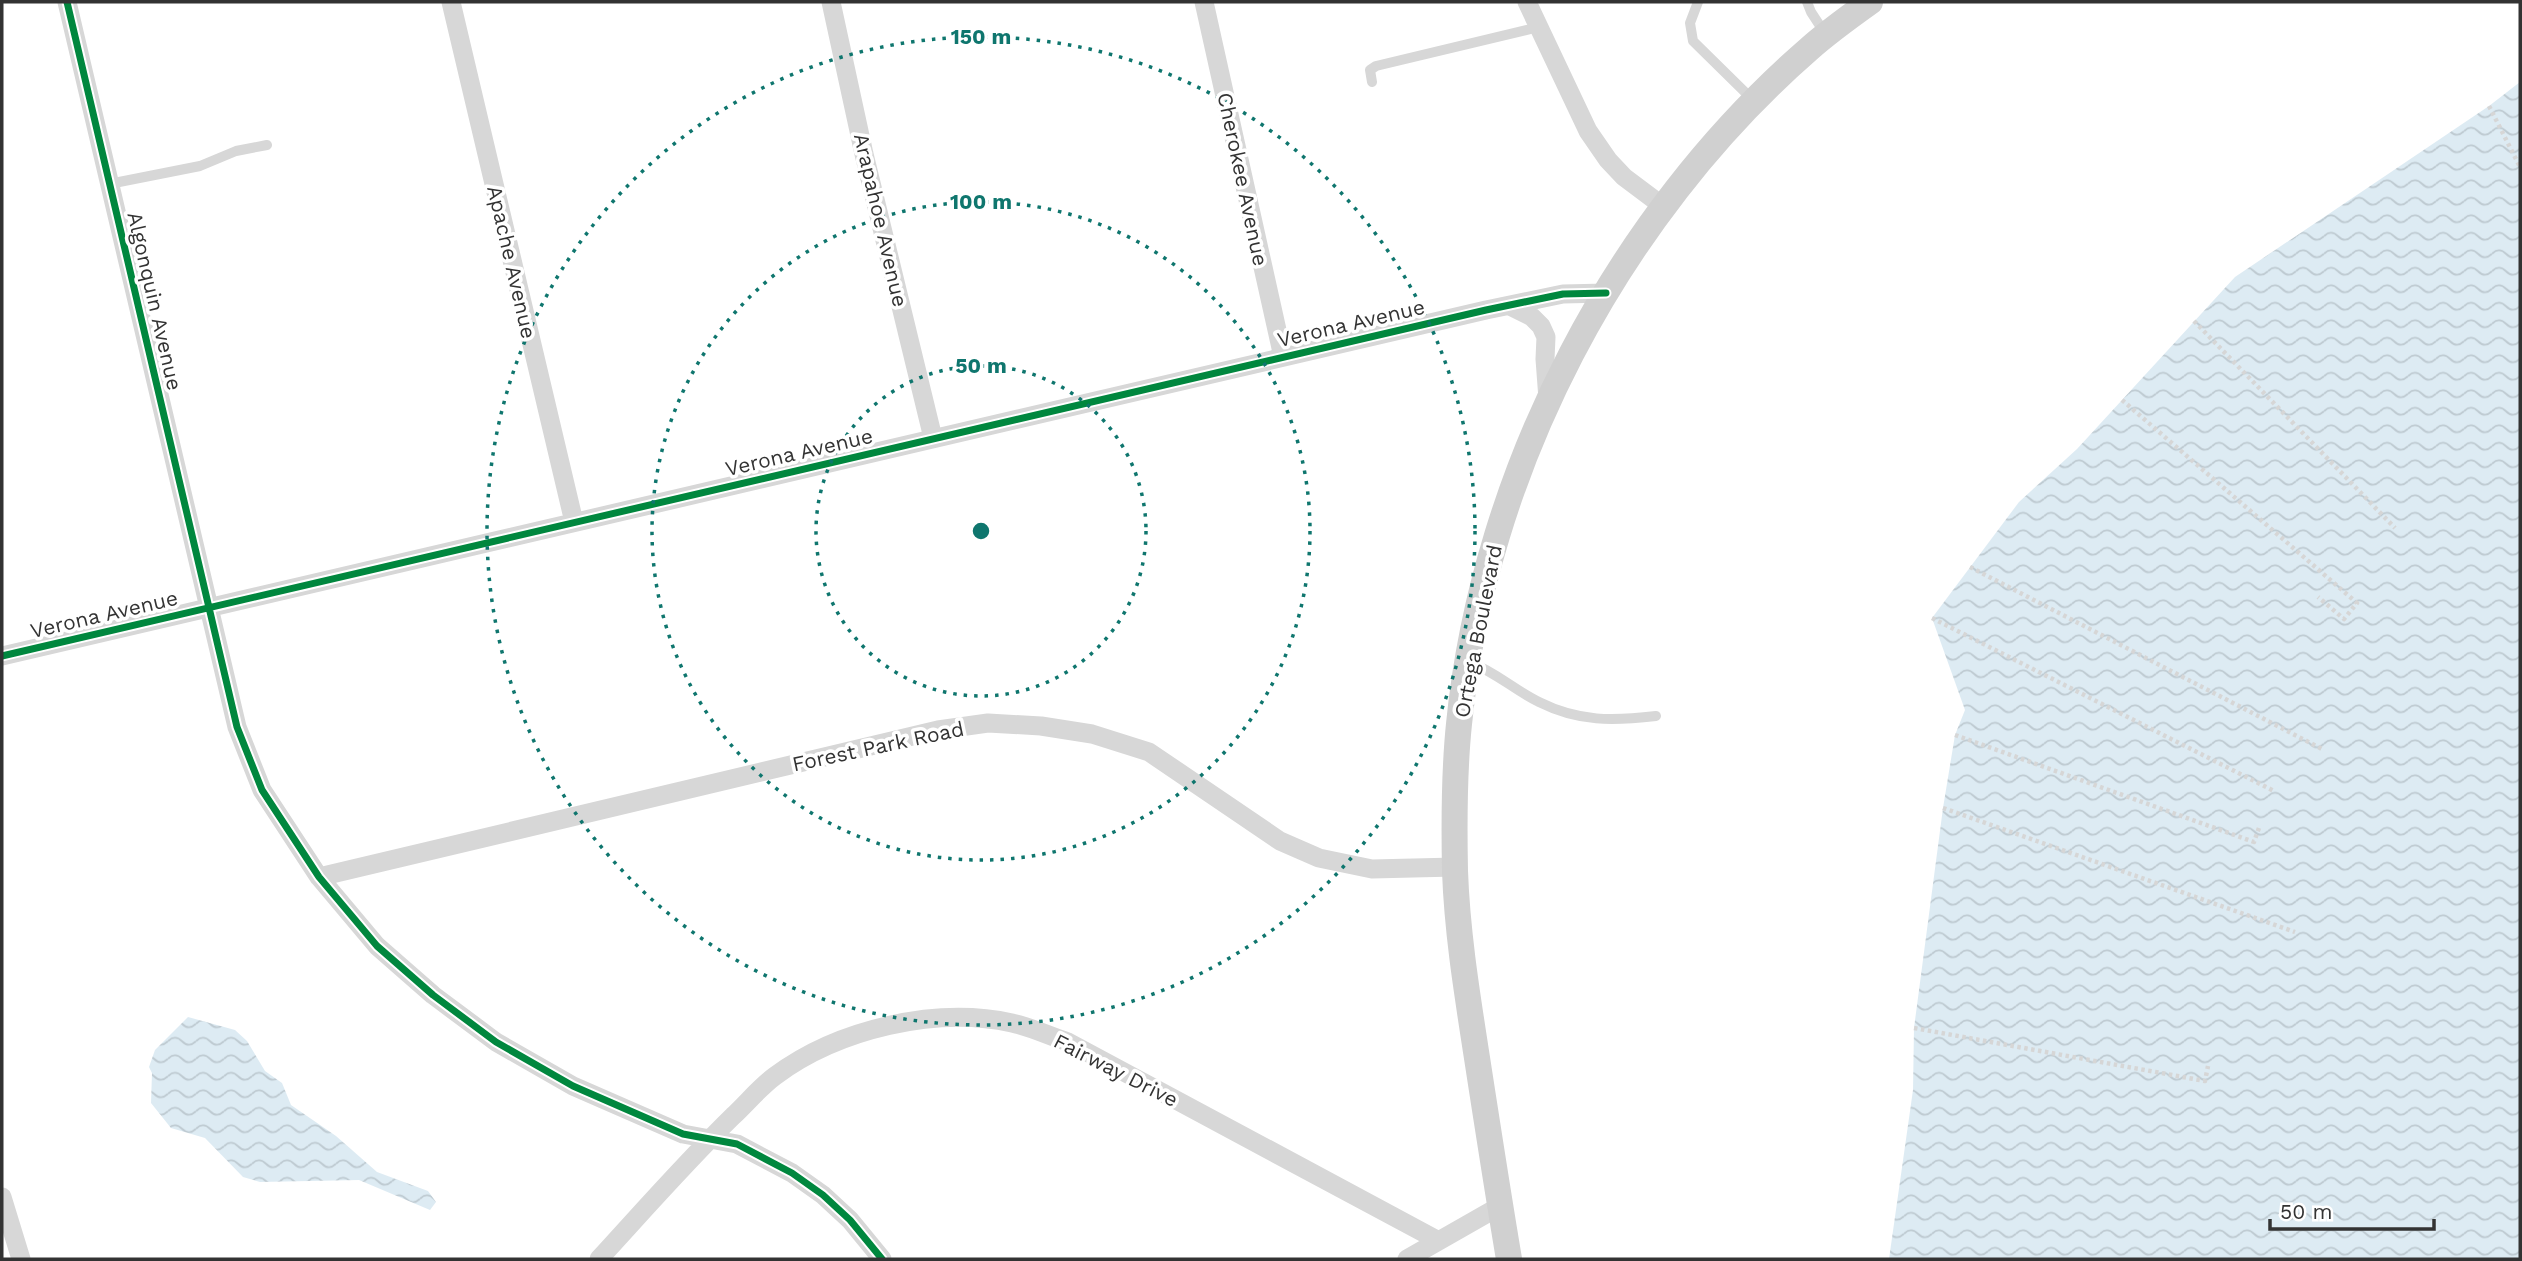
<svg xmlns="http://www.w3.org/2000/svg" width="2522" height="1261" viewBox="0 0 2522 1261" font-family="'Work Sans',sans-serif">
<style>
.water{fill:url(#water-waves)}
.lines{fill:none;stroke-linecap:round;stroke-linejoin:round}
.path{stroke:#d6d6d6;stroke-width:4.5;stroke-dasharray:3.5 3.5;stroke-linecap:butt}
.service{stroke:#d7d7d7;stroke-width:10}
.minor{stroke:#d7d7d7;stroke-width:19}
.secondary{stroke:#d0d0d0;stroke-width:26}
.cycleway-casing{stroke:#fff;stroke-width:11}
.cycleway{stroke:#00873e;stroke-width:7}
.ring{fill:none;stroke:#0f766e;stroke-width:3.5;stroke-dasharray:3.5 7}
.labels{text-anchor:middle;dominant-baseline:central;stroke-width:7;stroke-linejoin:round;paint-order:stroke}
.street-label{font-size:21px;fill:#333;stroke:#fff}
.centre{fill:#0f766e;stroke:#fff;stroke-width:3.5}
.ring-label{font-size:21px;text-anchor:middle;font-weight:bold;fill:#0f766e;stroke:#fff;stroke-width:7;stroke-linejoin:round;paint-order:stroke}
</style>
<defs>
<pattern id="water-waves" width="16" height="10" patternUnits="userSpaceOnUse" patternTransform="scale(1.75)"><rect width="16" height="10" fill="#ddebf3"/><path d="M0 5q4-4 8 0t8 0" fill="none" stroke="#becad1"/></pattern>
</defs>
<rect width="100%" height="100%" fill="#fff"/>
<path class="water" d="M2520 82V1259H1889L1913 1090 1914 1028 1943 808 1955 735 1965 710 1932 618 2019 502 2077 449 2235 277 2489 106Z
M188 1017 235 1030 247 1041 265 1071 282 1083 291 1105 336 1136 377 1172 428 1191 436 1202 430 1210 359 1180 260 1182 243 1177 205 1138 171 1128 151 1103 152 1073 149 1067 155 1050Z"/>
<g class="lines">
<path class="path" d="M2489 106 2520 167
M2194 321 2395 528
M2122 400 2357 603 2344 619 2318 597
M1970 567 2322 749
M1932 618 2274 791
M1955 735 2254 842 2260 825
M1943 808 2295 932
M1914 1028 2205 1081 2208 1066"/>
<path class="service" d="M1698 2 1690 23 1693 41 1754 101
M1807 2 1811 12 1826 35
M1372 82 1370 70 1376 66 1539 27
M109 184 200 166 236 151 267 145
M1469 662C1496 672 1514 690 1539 702 1579 722 1613 721 1656 716"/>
<path class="minor" d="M67 2 237 727 262 790 319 877 377 946 433 995 496 1042 573 1086 683 1134 737 1144 792 1173 823 1195 850 1220 882 1259
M451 2 574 522
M831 2 864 154 933 438
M1204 2 1283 357
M1527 2 1588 131 1608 160 1624 177 1664 207
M1510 306 1532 317 1541 326 1546 337 1545 359 1548 399
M2 656 1486 310 1563 294 1606 293
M319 877 938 730 988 723 1041 726 1092 734 1149 752 1280 841 1319 858 1372 869 1455 867
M2 1197 21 1259
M599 1259C643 1211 686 1162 733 1116 747 1103 760 1087 775 1076 838 1029 936 1006 1012 1023 1031 1027 1049 1036 1068 1042L1439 1241
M1407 1259 1500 1206"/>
<path class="secondary" d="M1509 1259C1497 1188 1486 1116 1475 1045 1466 987 1457 929 1455 871 1454 822 1454 772 1459 724 1484 470 1617 216 1809 49 1828 32 1849 17 1870 2"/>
<defs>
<path id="cycleway" d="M67 2 237 727 262 790 319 877 377 946 433 995 496 1042 573 1086 683 1134 737 1144 792 1173 823 1195 850 1220 882 1259
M2 656 1486 310 1563 294 1606 293"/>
</defs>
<use href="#cycleway" class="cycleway-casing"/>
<use href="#cycleway" class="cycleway"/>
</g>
<g class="ring">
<circle cx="981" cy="531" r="165"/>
<circle cx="981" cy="531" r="329"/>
<circle cx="981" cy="531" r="494"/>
</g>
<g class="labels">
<g class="street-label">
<text transform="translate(1243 179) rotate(78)">Cherokee Avenue</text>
<text transform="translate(881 220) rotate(77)">Arapahoe Avenue</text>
<text transform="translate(512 262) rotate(77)">Apache Avenue</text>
<text transform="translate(155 301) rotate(77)">Algonquin Avenue</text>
<text transform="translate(1351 323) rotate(-13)">Verona Avenue</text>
<text transform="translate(799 452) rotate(-13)">Verona Avenue</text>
<text transform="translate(104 614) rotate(-13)">Verona Avenue</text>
<text transform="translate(1478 631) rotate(-79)">Ortega Boulevard</text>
<text transform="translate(878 746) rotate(-12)">Forest Park Road</text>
<text transform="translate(1116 1070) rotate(27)">Fairway Drive</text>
</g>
</g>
<circle cx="981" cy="531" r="10" class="centre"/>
<g class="ring-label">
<text x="981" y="44">150 m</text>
<text x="981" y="209">100 m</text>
<text x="981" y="373">50 m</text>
</g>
<rect width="2522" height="1261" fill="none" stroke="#333333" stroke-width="7"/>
<path d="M2270 1219v10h164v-10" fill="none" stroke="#333333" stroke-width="3.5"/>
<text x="2280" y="1219" font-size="21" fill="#333333" stroke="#ffffff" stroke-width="5" paint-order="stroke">50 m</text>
</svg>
